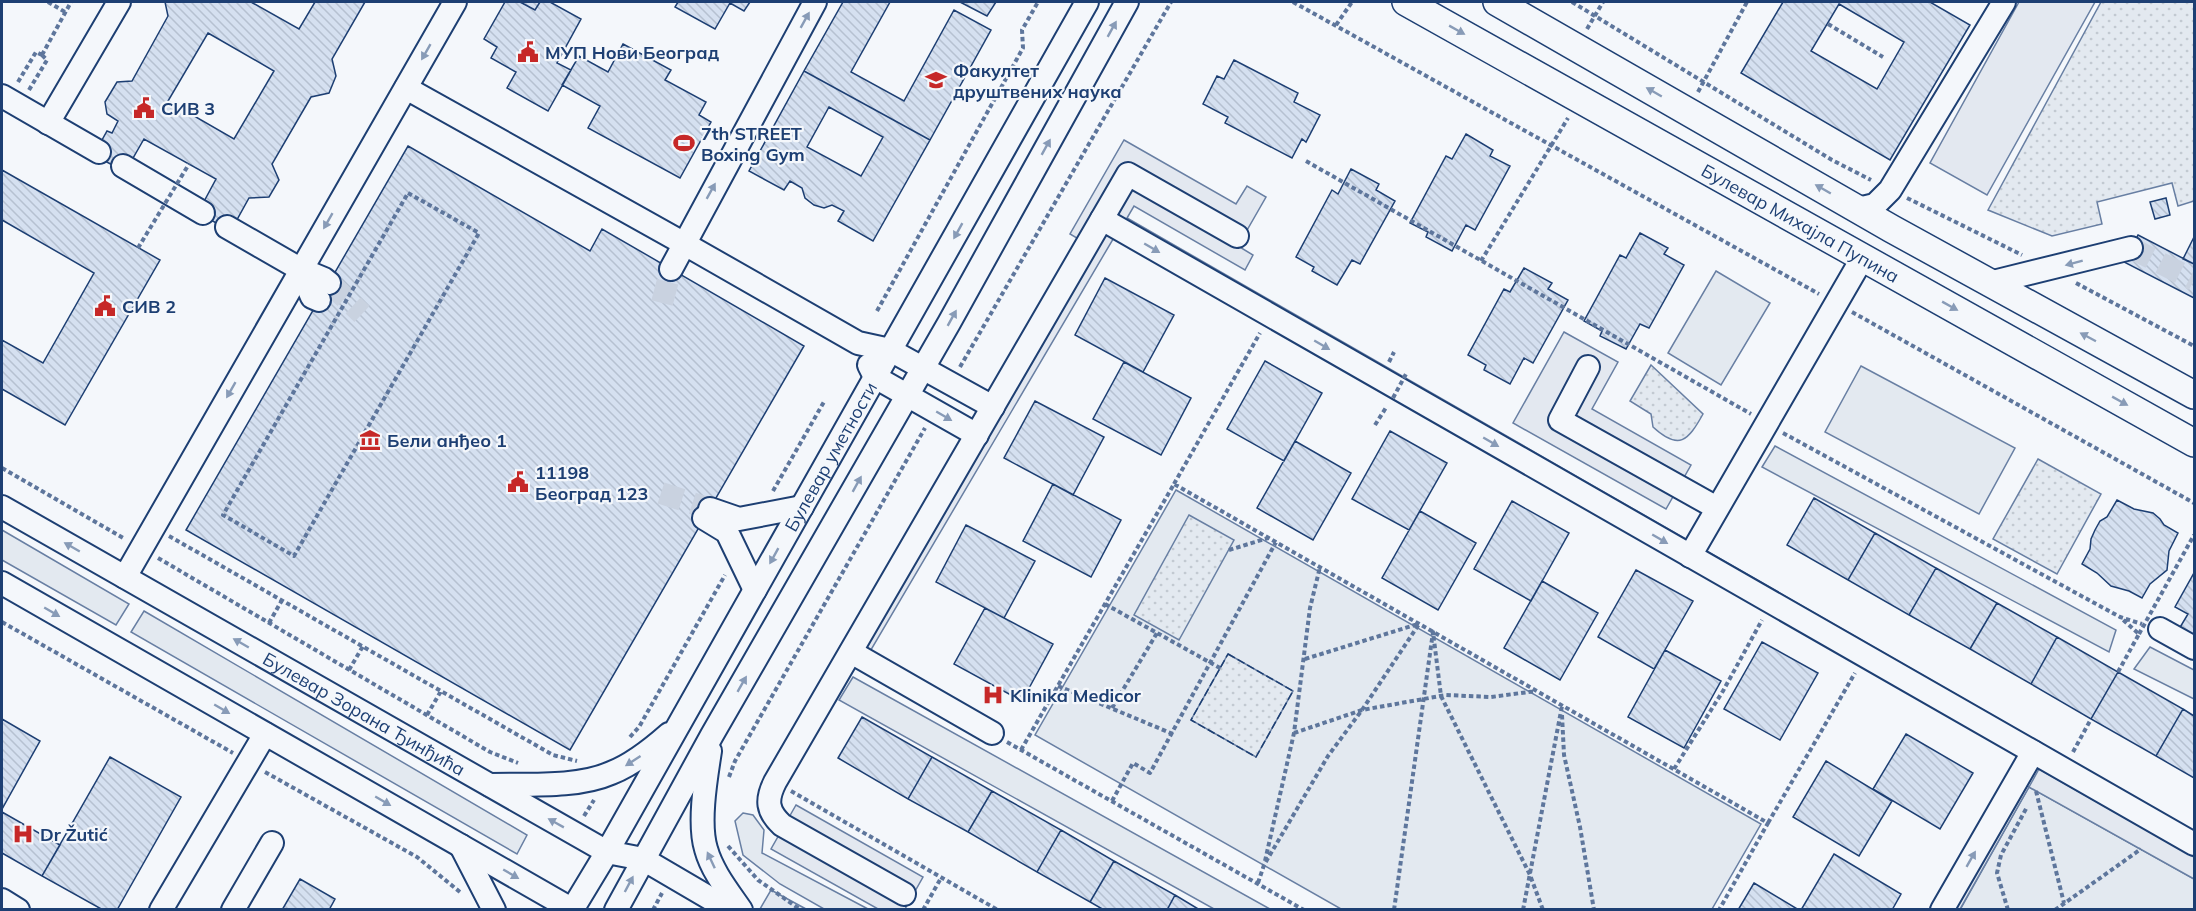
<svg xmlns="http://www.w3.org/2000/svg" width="2196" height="911" viewBox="0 0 2196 911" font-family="Mulish,sans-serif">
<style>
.grass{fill:#e3e9f0;stroke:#687fa3;stroke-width:1.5}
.park{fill:url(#park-dots);stroke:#687fa3;stroke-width:1.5}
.parking{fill:#e3e8f0;stroke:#687fa3;stroke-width:1.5}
.building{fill:url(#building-back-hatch);stroke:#1d3f73;stroke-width:1.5;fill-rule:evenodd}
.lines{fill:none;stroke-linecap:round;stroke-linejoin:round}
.minor-tunnel{stroke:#c9d2e0;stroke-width:22;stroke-dasharray:22 11;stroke-linecap:butt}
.minor-casing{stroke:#1d3f73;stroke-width:26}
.major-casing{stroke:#1d3f73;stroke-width:30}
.path{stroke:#5e769c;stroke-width:4;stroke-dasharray:4.5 3;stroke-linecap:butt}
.minor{stroke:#f4f7fb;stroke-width:22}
.major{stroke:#f4f7fb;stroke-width:27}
.path-bridge{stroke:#5e769c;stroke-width:4;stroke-dasharray:4.5 3;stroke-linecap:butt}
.fence{stroke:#1d3f73;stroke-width:1.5;stroke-dasharray:8 3;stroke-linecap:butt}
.oneway{fill:#889bb7}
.labels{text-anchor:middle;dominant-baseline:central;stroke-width:4.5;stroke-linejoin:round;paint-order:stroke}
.poi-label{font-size:18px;font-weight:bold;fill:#1d3f73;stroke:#f4f7fb;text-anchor:start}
.street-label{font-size:18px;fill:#1d3f73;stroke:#f4f7fb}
</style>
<defs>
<pattern id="park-dots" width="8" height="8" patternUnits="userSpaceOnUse" patternTransform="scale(1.5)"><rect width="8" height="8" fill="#e3e9f0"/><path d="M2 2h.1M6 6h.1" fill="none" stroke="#c2c9d1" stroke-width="1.8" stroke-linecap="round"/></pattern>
<pattern id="building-back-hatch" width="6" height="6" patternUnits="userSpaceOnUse" patternTransform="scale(1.5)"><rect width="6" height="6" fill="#d5e0f0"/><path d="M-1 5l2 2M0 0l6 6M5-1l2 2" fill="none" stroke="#b6c1d1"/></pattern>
</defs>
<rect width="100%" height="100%" fill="#f4f7fb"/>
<path class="grass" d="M1716 271 1770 303 1721 385 1668 353Z
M1861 366 2015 448 1979 514 1825 432Z
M1775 446 2116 630 2109 652 1762 467Z
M1176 490 1761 824 1712 909H1341L1035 735Z
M2 530 129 604 116 625 2 560Z
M144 611 527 835 517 854 131 632Z
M2150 647 2194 670V699L2134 669Z
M853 677 1270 909H1214L839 700Z
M2029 787 2194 879V909L1960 910Z
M743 813 753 815 764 830 762 853 868 909H824L780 884 743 855 735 821Z"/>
<path class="park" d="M2101 2H2194V201L2178 206 2172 183 2097 202 2102 224 2052 236 1988 210Z
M1651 365 1703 414C1688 441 1679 451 1653 427L1651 414 1630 401Z
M2038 459 2101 494 2057 574 1993 539Z
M1189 515 1234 540 1179 640 1134 615Z
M1228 654 1293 691 1256 757 1191 720Z"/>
<path class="parking" d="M2019 2H2095L1987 195 1930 163Z
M1124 140 1236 204 1247 186 1266 197 1238 246 1253 255 1245 270 1134 206 1127 218 2194 831V844L1119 229 865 660 851 652 1082 241 1070 234Z
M1564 332 1618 362 1592 409 1691 465 1666 509 1513 423Z
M2039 769 2194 857V879L2029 787 1960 909H1934L2010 776 2029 787Z
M796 805 923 877 905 909H878L771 849Z
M771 890 806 909H760Z"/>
<path class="building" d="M165 2H251L299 29 315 2H365L332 59 336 76 329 93 311 97 272 164 279 180 269 197 249 198 234 225 223 227 204 216 201 207 216 179 144 139 129 165 116 167 101 159 97 149 107 131 112 133 118 121 107 114 105 102 117 82 132 81 168 16ZM208 33 274 71 234 139 168 101Z
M505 2H520L535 10 540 2H550L581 19 557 63 571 70 548 111 507 88 516 72 491 58 497 47 484 39Z
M520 2H540L535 10Z
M678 2H750L744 11 730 3 715 29 675 7Z
M843 2H890L851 72 904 101 954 10 991 30 930 140 804 71Z
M960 2H996L987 16Z
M1783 2H1930L1970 25 1890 160 1741 73ZM1839 4 1904 42 1877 89 1811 51Z
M623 44 671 70 665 80 706 102 699 115 711 122 680 178 588 128 600 106 562 85 579 56 608 72Z
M1234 60 1298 93 1294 102 1320 115 1306 142 1302 139 1292 158 1225 123 1228 117 1203 104 1217 76 1224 79Z
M804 71 930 140 873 241 838 221 844 211 832 205 824 208 814 205 805 198 802 188 790 181 784 190 749 171ZM829 107 883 137 861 176 807 147Z
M1466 134 1493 150 1490 156 1510 166 1475 230 1466 225 1452 251 1426 237 1428 232 1410 223 1446 156 1452 159Z
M408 146 590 251 602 229 804 346 570 750 186 530Z
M1351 169 1379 184 1376 190 1395 201 1360 264 1352 260 1337 285 1312 271 1314 267 1296 257 1332 190 1338 194Z
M2 170 160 260 65 425 2 389V340L43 363 94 273 2 220Z
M2166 198 2170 215 2155 219 2150 202Z
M1640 233 1668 248 1664 254 1684 265 1649 328 1640 324 1626 349 1600 336 1602 331 1584 321 1620 255 1626 258Z
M2138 235 2194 264V298L2124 262Z
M2194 237V264L2183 259Z
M1524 268 1552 283 1548 289 1568 300 1533 363 1524 358 1510 384 1484 370 1486 365 1468 355 1504 289 1510 292Z
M1105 278 1174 315 1143 372 1075 335Z
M1265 361 1322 393 1284 461 1227 429Z
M1124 362 1191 398 1161 455 1093 419Z
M1035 401 1104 437 1073 495 1004 458Z
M1390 431 1447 463 1409 530 1352 499Z
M1295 441 1351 473 1313 540 1257 508Z
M1053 484 1121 520 1091 577 1023 541Z
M1814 498 1875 533 1848 580 1787 545Z
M2117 500 2134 509 2153 513 2160 519 2164 525 2178 533 2169 551 2167 570 2150 584 2142 598 2129 591 2111 586 2097 573 2082 564 2090 549 2091 539 2095 530 2100 521 2107 517Z
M1512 501 1569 533 1531 601 1474 569Z
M1420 511 1476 543 1438 610 1382 578Z
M966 525 1035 561 1004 618 936 582Z
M1875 533 1936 568 1909 615 1848 580Z
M1936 568 1997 603 1970 649 1909 615Z
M1636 570 1693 601 1654 669 1598 637Z
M2194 573V638L2179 629 2188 614 2175 607Z
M1542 581 1598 613 1560 680 1504 648Z
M1997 603 2057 637 2031 684 1970 649Z
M985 608 1053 644 1022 701 954 664Z
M2057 637 2118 672 2091 719 2031 684Z
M1762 642 1818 673 1780 740 1724 709Z
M1665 650 1721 681 1684 748 1628 717Z
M2118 672 2183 709 2156 756 2091 719Z
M2183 709 2194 716V778L2156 756Z
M862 717 932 757 908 799 838 758Z
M2 719 40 741 2 809Z
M1906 734 1973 773 1940 829 1873 789Z
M110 757 181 797 117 910H103L42 876Z
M932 757 992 791 968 832 908 799Z
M1826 761 1892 801 1859 856 1793 817Z
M992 791 1061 830 1037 872 968 832Z
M2 812 60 845 42 876 2 853Z
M1061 830 1114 861 1090 902 1037 872Z
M1834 854 1901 894 1892 910H1801Z
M1114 861 1175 895 1167 910H1104L1090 902Z
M300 879 335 899 329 910H282Z
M1754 883 1799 910H1738Z
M1175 895 1200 910H1167Z"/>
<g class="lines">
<path class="minor-tunnel" d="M2131 248 2194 280
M329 283 362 314
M662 303 671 269
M661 493 710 509"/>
<defs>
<g id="minor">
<path d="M406 88 683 243 858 343 890 350 993 407"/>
<path d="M2 96 99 152"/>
<path d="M48 123 119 2"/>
<path d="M123 166 203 213"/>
<path d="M1858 209 1875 205 1890 190 2004 2"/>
<path d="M1102 219 2194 844"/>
<path d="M227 227 300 269 324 279 329 283"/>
<path d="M300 269 312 297 319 300"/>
<path d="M671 269 815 2"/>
<path d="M1989 283 2131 248"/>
<path d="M869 365 875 377 977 435"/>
<path d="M1588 367 1560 420 1717 508"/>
<path id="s1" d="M2 507 607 852 643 859 730 910"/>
<path d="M710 509 739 519 802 507"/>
<path d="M704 518 727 532 755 590"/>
<path d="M1690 556 1863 257"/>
<path d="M125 577 455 2"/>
<path d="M2 583 573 910"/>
<path d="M2160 629 2194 648"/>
<path d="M851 652 992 733"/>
<path d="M710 751C706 777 698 823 706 849 712 871 728 891 741 910"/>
<path d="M490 785C527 784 577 788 611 773 632 765 652 749 669 734"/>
<path d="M461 846 494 910"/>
<path d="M904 894 782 825C767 811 766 800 775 782L1128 174 1237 236"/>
<path d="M2 900 18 910"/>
<path d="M161 910 265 734"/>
<path d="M233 910 272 843"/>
<path id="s2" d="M572 910 607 852 1087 2"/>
<path d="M616 910 712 735 949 323 1127 2"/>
<path d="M1942 910 2033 752"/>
</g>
<g id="major">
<path id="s3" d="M1406 2 2194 443"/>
<path d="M1497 2 1892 229 2194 395"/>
</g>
</defs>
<use href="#minor" class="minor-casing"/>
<use href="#major" class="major-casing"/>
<path class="path" d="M48 2 65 12
M1293 2 1819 294
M1572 2 1832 160 1871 180
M1828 24 1883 57
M1336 25 1352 2
M1587 29 1603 2
M42 55 71 2
M18 82 36 52 42 55
M29 90 47 60 42 55
M1698 92 1747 2
M1306 161 1751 414
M408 193 479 233 294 556 223 515Z
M1907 198 2022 255
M1481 261 1568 118
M2076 283 2194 346
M877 311 1023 48 1022 30 1038 2
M1852 312 2194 503
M1389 362 1394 352
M960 367 1171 2
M1375 425 1387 406
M1783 433 2120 617 2142 624
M2 468 125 539
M1174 484 1260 333
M773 491 825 400
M169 536 553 755 577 761
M1229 550 1268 538
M158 558 490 752 518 763
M1105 604 1220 668
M2 622 233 753
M269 623 282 600
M1305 659 1418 624
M349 670 363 646
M2118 672 2139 634 2121 618
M1058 686 1173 734
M1112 708 1157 633
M427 715 441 691
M1562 715 1564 755 1580 827 1594 910
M1294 733 1362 710 1446 695 1491 697 1536 691
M630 737 639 727 725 575
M1007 742 1304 910
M1021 750 1174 484 1768 823 1719 910
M2073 752 2091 719
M1674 769 1723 691 1762 620
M265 772 417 857 460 892
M729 777 735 761 925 428
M791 791 998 910
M2036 791 2064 903
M1112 801 1133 763 1150 773 1276 542
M584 816 594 800
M1768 823 1855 673
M728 846 758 880 801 910
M1265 861 1294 733 1310 608 1320 567
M1258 883 1264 865 1328 756 1362 710 1419 624
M653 910 662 893
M923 910 941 878
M1394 910 1433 632 1441 696 1530 875 1543 910
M1523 910 1562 706
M2008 910 1997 873 2001 855 2027 807
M2055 910 2141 849"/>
<use href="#minor" class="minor"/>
<use href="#major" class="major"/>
<path class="path-bridge" d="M138 248 189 164
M1393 398 1406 374
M2139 634 2194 535"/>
<path class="fence" d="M1228 654 1293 691 1256 757 1191 720Z"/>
</g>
<defs><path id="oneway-solid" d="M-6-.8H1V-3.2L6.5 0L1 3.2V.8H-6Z" transform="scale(1.5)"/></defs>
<g class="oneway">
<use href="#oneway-solid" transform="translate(805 20) rotate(-61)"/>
<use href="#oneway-solid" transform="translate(1112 29) rotate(-61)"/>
<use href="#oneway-solid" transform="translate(1457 30) rotate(29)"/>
<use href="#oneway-solid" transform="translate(426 52) rotate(120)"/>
<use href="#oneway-solid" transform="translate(1654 92) rotate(-150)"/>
<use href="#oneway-solid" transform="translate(1046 147) rotate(-61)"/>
<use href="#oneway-solid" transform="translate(1823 189) rotate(-150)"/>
<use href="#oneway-solid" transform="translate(711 191) rotate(-61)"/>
<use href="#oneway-solid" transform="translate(328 221) rotate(120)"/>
<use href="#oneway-solid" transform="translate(958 231) rotate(119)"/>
<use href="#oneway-solid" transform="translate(1152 248) rotate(30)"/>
<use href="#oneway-solid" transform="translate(2074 263) rotate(165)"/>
<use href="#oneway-solid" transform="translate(1950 306) rotate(29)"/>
<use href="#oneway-solid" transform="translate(952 318) rotate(-61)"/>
<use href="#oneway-solid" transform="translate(2088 337) rotate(-152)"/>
<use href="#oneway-solid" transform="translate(1322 345) rotate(30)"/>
<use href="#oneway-solid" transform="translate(231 390) rotate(120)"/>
<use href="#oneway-solid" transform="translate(2120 401) rotate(29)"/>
<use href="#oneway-solid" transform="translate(944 416) rotate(30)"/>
<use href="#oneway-solid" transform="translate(1491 442) rotate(30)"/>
<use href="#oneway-solid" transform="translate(857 484) rotate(-61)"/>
<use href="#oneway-solid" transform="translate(1660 539) rotate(30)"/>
<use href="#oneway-solid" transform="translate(72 547) rotate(-150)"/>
<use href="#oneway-solid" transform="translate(774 556) rotate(119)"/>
<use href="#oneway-solid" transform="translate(52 612) rotate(30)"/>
<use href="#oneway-solid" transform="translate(241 643) rotate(-150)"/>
<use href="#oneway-solid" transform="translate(742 684) rotate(-60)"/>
<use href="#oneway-solid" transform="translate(222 709) rotate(30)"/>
<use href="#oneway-solid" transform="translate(633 761) rotate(147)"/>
<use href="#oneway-solid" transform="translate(383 801) rotate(30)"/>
<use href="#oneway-solid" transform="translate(556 823) rotate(-151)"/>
<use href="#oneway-solid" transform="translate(1971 859) rotate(-60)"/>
<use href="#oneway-solid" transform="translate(711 860) rotate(-115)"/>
<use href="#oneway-solid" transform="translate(511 874) rotate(30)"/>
<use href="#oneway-solid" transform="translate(629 884) rotate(-62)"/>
</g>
<defs>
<symbol id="civic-bare" viewBox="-9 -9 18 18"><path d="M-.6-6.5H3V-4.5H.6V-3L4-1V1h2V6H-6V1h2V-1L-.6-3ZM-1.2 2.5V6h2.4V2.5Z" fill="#c62828" stroke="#f4f7fb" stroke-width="2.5" paint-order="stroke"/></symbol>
<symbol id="university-bare" viewBox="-9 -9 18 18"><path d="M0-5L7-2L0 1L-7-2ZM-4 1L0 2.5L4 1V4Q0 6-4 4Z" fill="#c62828" stroke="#f4f7fb" stroke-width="2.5" paint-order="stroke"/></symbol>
<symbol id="stadium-bare" viewBox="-9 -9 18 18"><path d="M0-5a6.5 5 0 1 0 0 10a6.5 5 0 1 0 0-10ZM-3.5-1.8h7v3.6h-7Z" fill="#c62828" stroke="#f4f7fb" stroke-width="2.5" paint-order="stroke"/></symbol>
<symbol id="museum-bare" viewBox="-9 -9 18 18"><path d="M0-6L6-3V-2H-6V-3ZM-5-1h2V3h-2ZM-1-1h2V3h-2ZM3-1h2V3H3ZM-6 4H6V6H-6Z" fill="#c62828" stroke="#f4f7fb" stroke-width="2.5" paint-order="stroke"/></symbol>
<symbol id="hospital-bare" viewBox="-9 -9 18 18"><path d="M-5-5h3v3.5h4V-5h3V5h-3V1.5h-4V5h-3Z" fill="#c62828" stroke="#f4f7fb" stroke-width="2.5" paint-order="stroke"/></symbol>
</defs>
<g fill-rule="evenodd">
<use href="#civic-bare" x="513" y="37" width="30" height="30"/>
<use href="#university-bare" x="921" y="65" width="30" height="30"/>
<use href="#civic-bare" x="129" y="93" width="30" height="30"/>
<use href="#stadium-bare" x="669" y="128" width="30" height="30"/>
<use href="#civic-bare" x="90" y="291" width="30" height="30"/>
<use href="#museum-bare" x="355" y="425" width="30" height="30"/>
<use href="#civic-bare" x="503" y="467" width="30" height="30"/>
<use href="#hospital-bare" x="978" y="680" width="30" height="30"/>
<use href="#hospital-bare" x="8" y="819" width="30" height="30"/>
</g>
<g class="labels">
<g class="poi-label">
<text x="545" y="52">МУП Нови Београд</text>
<text x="953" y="70">Факултет<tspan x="953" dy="21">друштвених наука</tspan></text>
<text x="161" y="108">СИВ 3</text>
<text x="701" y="133">7th STREET<tspan x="701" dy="21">Boxing Gym</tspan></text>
<text x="122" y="306">СИВ 2</text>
<text x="387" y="440">Бели анђео 1</text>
<text x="535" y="472">11198<tspan x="535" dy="21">Београд 123</tspan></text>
<text x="1010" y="695">Klinika Medicor</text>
<text x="40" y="834">Dr Žutić</text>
</g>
<g class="street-label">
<text stroke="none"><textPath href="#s3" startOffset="452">Булевар Михајла Пупина</textPath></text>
<text stroke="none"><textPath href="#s2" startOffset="522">Булевар уметности</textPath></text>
<text stroke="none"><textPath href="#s1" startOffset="417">Булевар Зорана Ђинђића</textPath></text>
</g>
</g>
<rect width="2196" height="911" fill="none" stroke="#1d3f73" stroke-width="6"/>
</svg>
